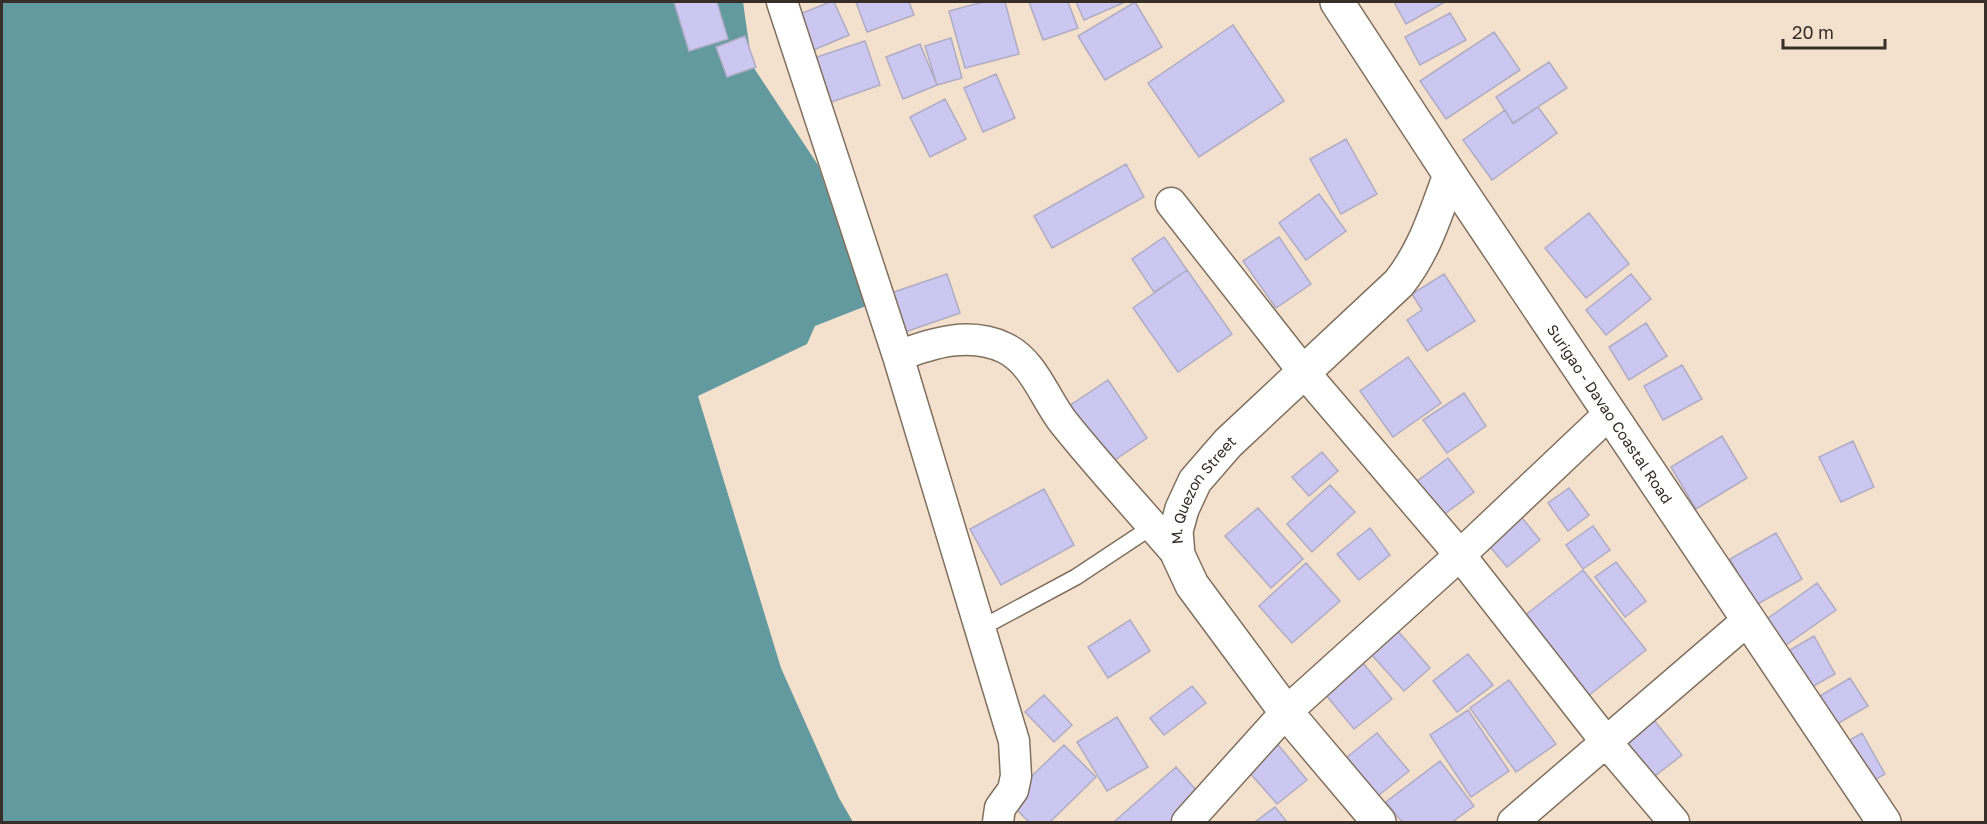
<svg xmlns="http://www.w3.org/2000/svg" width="1987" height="824" viewBox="0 0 1987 824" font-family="'Golos Text',sans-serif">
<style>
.water{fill:#639a9f}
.building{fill:#ccc7f0;stroke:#afacc3;stroke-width:1.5}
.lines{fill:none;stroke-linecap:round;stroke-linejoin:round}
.lane-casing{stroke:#80705e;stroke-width:18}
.street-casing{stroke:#80705e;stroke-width:33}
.secondary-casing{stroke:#80705e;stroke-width:36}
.highway-casing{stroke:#80705e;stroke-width:36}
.lane{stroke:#fff;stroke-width:15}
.street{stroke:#fff;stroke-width:30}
.secondary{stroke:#fff;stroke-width:33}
.highway{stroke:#fff;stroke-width:33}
.labels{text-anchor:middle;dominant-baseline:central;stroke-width:4.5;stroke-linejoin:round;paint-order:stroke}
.street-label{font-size:15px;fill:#362e27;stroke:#f3e0cd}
</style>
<rect width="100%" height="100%" fill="#f3e0cd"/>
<path class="water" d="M2 2H743L752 65 818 165 866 306 815 326 807 344 698 396 781 668 839 798 853 822H2Z"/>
<path class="building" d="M674 2H717L728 39 689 51Z
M830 2H834L849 35 804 54 790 18Z
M856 2H909L914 15 867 32Z
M983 2H1005L1019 54 965 68 949 11Z
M1029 2H1068L1078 28 1043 40Z
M1076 2H1122L1123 3 1084 20Z
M1135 2 1162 47 1105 80 1078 36Z
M1394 2H1445L1406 24Z
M1450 13 1466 40 1420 65 1405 37Z
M1233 25 1284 101 1199 157 1148 83Z
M1494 32 1520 70 1446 119 1420 81Z
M745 36 756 67 727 77 716 47Z
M951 38 962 78 937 85 925 46Z
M865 41 880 85 823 105 808 60Z
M920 44 937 85 903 99 886 57Z
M1549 62 1567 88 1513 123 1496 97Z
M996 74 1015 118 983 132 964 88Z
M945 99 966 139 930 157 910 117Z
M1538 107 1557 133 1492 180 1463 140 1505 110 1513 124Z
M1346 139 1377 194 1341 214 1310 159Z
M1126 164 1144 197 1052 248 1034 216Z
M1319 194 1346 231 1306 260 1279 223Z
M1589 213 1629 264 1586 298 1545 248Z
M1164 237 1187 270 1154 292 1132 259Z
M1279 237 1311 284 1276 308 1243 261Z
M1187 270 1232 334 1178 372 1133 308Z
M947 274 960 313 905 332 891 293Z
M1444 274 1475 321 1427 351 1407 320 1422 310 1412 294Z
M1631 274 1651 299 1606 335 1586 310Z
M1646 323 1667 356 1629 380 1609 347Z
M1408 357 1441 403 1393 437 1360 391Z
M1682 365 1702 399 1663 420 1644 386Z
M1108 380 1147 438 1106 466 1066 408Z
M1464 393 1486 426 1447 453 1423 420Z
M1722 436 1747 478 1696 509 1671 467Z
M1853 441 1874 487 1841 502 1819 457Z
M1322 452 1338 471 1309 496 1292 477Z
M1448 458 1474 492 1434 522 1408 488Z
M1330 485 1355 512 1312 552 1287 524Z
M1569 488 1589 515 1568 531 1548 503Z
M1044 489 1074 545 1001 585 970 529Z
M1258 508 1303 559 1271 588 1225 536Z
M1514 508 1540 540 1507 567 1481 536Z
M1593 526 1610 550 1583 569 1566 545Z
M1370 528 1390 555 1359 580 1337 554Z
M1776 533 1802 579 1756 605 1730 559Z
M1616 562 1646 601 1625 617 1595 577Z
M1306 563 1340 601 1292 643 1259 606Z
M1583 570 1646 650 1583 700 1519 620Z
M1817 583 1836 610 1786 645 1767 619Z
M1130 620 1150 651 1108 678 1088 647Z
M1390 622 1430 668 1404 691 1363 645Z
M1814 636 1835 674 1812 687 1790 650Z
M1468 654 1493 685 1457 712 1433 681Z
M1359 658 1392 699 1354 729 1321 689Z
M1850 678 1868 706 1837 724 1820 696Z
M1509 680 1556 744 1516 772 1470 708Z
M1192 686 1206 703 1164 735 1150 718Z
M1044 695 1072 725 1054 742 1025 712Z
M1468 710 1509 771 1471 797 1430 735Z
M1649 714 1682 755 1651 779 1618 738Z
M1117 717 1148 767 1107 791 1077 742Z
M1377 733 1409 771 1374 799 1342 761Z
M1862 733 1885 774 1866 785 1843 744Z
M1275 741 1307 780 1277 804 1244 766Z
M1064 745 1096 777 1050 822H1029L1007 800Z
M1440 761 1474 806 1452 822H1402L1386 802Z
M1176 767 1203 798 1175 822H1114Z
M1275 807 1287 822H1255Z"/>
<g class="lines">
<defs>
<path id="lane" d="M981 628 1076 577 1153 526"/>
<path id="street" d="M782 2 898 356 1014 741 1016 776 1013 790 1000 808 998 822
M1171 203 1303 371 1460 555 1607 743 1674 822
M898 356C932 343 970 331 1005 348 1034 362 1045 399 1064 423 1100 468 1140 511 1178 555
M1187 822 1286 712 1460 555 1610 413
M1513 822 1749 619"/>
<g id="secondary">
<path id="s1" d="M1379 822 1286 712 1192 585 1178 555 1176 531 1182 509 1195 481 1228 443 1399 283C1425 250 1435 215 1450 175"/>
</g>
<g id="highway">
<path id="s2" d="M1337 2 1450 175 1884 822"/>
</g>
</defs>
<use href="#lane" class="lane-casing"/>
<use href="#street" class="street-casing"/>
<use href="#secondary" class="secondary-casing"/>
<use href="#highway" class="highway-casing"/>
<use href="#lane" class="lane"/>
<use href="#street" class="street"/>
<use href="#secondary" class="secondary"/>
<use href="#highway" class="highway"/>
</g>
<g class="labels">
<g class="street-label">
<text stroke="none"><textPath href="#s2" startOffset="494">Surigao - Davao Coastal Road</textPath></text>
<text stroke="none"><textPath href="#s1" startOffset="408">M. Quezon Street</textPath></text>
</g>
</g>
<rect width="1987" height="824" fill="none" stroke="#362e27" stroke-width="6"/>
<path d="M1783 39v9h102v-9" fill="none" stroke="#362e27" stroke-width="3"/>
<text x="1792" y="39" font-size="18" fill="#362e27" stroke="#f3e0cd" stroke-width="4.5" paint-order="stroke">20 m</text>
</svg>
